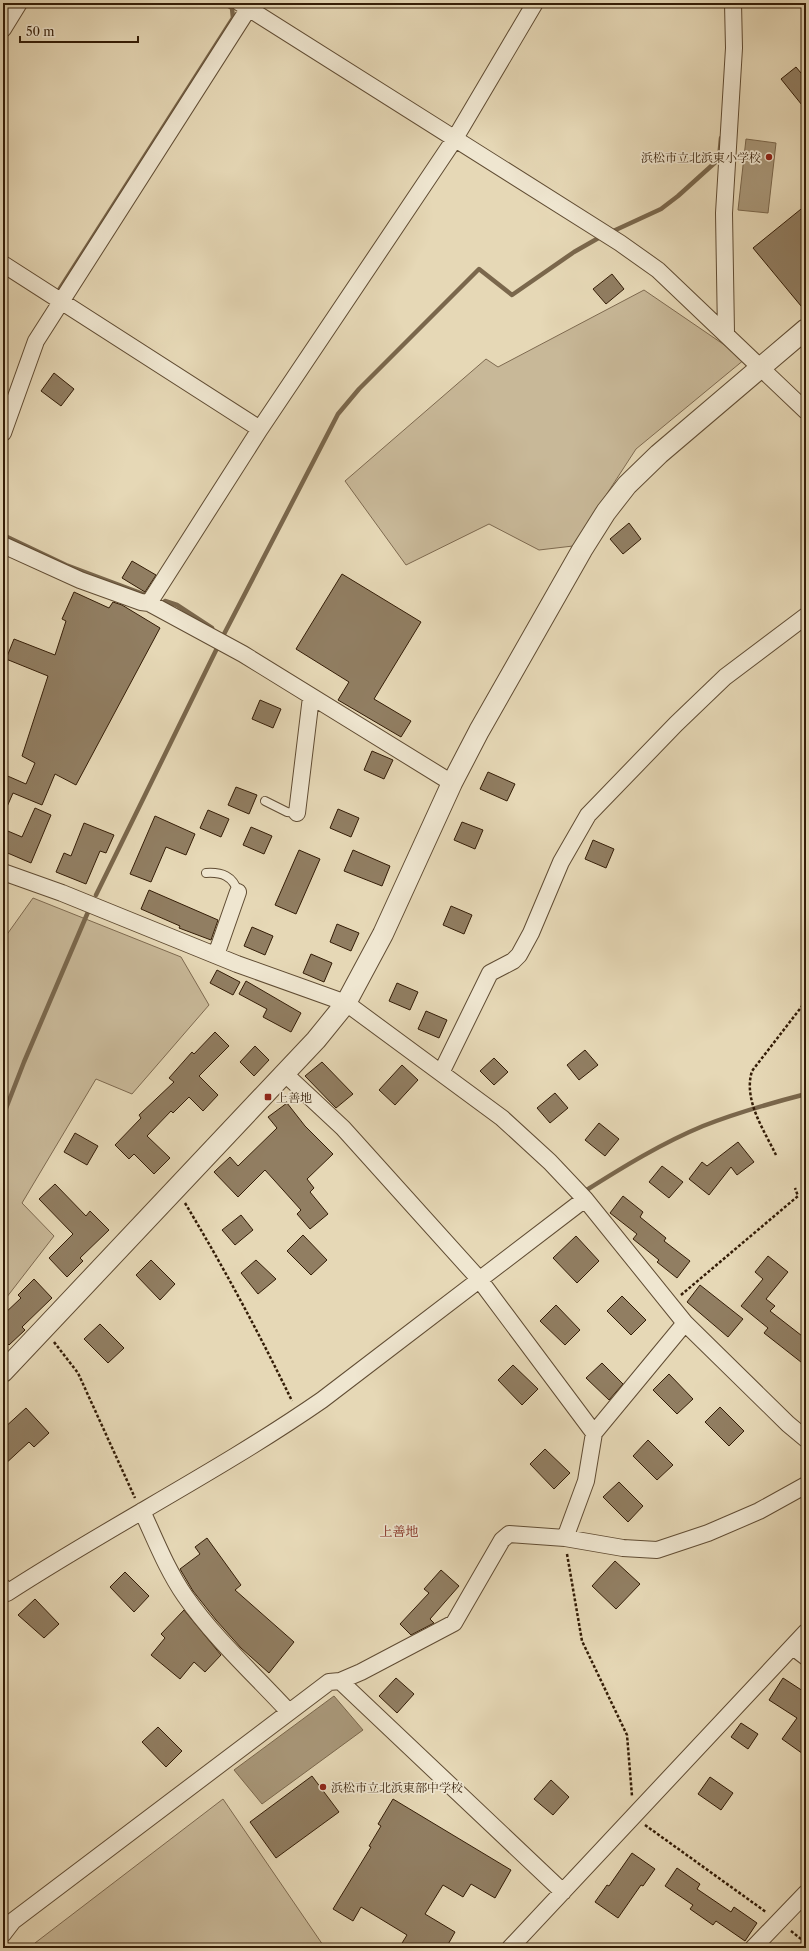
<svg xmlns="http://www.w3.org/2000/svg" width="809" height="1951" viewBox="0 0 809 1951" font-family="'Libre Caslon Text','Noto Serif JP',serif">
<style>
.green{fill:#c8b898;stroke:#7e6a50}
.water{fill:#a9987a;stroke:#7a674c}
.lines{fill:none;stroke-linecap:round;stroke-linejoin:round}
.stream{stroke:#7a674c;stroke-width:4.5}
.building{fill:#917e62;stroke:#341d07}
.service-casing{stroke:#604c33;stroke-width:10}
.minor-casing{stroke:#604c33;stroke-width:18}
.tertiary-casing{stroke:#604c33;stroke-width:22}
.path{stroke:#341d07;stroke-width:2.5;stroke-dasharray:3 2;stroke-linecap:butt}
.service{stroke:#efe6d0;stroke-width:8}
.minor{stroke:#efe6d0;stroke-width:16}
.tertiary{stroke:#efe6d0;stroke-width:20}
.poi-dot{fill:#8f2418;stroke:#efe6d0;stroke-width:1.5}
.labels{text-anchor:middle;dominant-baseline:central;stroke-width:3.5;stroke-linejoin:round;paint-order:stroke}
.poi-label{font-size:12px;fill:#341d07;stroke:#efe6d0;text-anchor:start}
.neighbourhood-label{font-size:13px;fill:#7a1f14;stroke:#efe6d0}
</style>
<rect width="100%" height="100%" fill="#e6d8b6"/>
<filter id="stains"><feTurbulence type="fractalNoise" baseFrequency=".005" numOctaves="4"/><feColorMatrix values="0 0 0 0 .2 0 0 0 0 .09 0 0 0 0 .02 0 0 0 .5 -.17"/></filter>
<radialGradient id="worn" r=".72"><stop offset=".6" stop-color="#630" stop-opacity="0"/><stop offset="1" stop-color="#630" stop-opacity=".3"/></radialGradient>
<path class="green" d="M644 290 745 359 636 449 573 546 539 550 489 524 406 565 345 481 486 359 498 367Z
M33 898 181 957 209 1005 132 1094 96 1079 22 1203 54 1236 3 1302V940Z
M223 1799 325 1948H32L35 1943Z"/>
<path class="water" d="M746 139 776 143 768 213 738 210Z
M334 1696 363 1730 262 1804 234 1770Z"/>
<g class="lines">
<path class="stream" d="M609 233 661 209 678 196 719 159 721 138
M59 290 233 18 232 8 224 3
M3 535 66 565 146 595
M165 601 177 605 212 628
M96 895 223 636 338 414 359 389 479 269 512 295 574 252 602 236
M3 1116 24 1062 88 912
M585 1191C623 1167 662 1143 703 1126 736 1113 771 1103 806 1094"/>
</g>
<path class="building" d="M796 67 806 79V110L781 79Z
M806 205V312L753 248Z
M612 274 624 289 606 304 593 289Z
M54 373 74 389 61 406 41 391Z
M629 523 641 539 623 554 610 539Z
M132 561 156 575 145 592 122 578Z
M342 574 421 622 374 699 411 721 401 737 338 700 349 682 296 649Z
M74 592 109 608 113 602 122 605 160 628 76 785 55 774 42 805 13 793 3 816V774L26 784 35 763 22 756 48 676 6 659 14 639 55 655 66 621 62 619Z
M260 700 281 709 273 728 252 719Z
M372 751 393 760 384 779 364 770Z
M488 772 515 784 507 801 480 789Z
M236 787 257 795 249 814 228 805Z
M35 808 51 815 31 863 3 851V829L22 837Z
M338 809 359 818 351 837 330 828Z
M208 810 229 819 221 837 200 828Z
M155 816 195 834 186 855 166 847 151 882 130 874Z
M462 822 483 830 475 849 454 840Z
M84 823 114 835 106 853 100 851 86 884 56 872 64 853 71 856Z
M251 827 272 836 264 854 243 845Z
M593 840 614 849 606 868 585 859Z
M299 850 320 859 296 914 275 905Z
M353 850 390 866 382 886 344 871Z
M149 890 218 920 211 940 179 928 180 926 141 909Z
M451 906 472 915 464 934 443 925Z
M337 924 359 933 351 951 330 942Z
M252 927 273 936 265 955 244 946Z
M311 954 332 963 324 982 303 973Z
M217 970 240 982 233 995 210 983Z
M246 981 301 1013 291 1032 263 1017 267 1009 239 994Z
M397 983 418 992 410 1010 389 1001Z
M426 1011 447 1020 439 1038 418 1029Z
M215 1032 229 1046 199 1076 218 1095 203 1111 189 1097 173 1113 171 1111 147 1136 170 1158 154 1174 134 1154 129 1159 115 1145 141 1118 139 1115 174 1082 169 1078 192 1052 194 1054Z
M255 1046 269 1060 254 1076 240 1062Z
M585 1050 598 1065 579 1080 567 1065Z
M494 1058 508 1072 494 1085 480 1071Z
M322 1062 353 1094 336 1108 305 1076Z
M402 1065 418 1080 395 1105 379 1090Z
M555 1093 568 1108 550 1123 537 1108Z
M287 1103 305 1126 333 1154 307 1179 314 1188 310 1192 328 1214 310 1229 297 1214 301 1210 265 1170 238 1197 214 1172 230 1157 238 1166 277 1128 268 1117Z
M599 1123 619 1139 605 1156 585 1140Z
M75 1133 98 1146 87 1165 64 1152Z
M738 1142 754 1162 737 1175 731 1167 709 1195 689 1179 702 1162 707 1166Z
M662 1166 683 1182 669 1198 649 1182Z
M55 1184 86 1216 90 1211 109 1230 80 1258 83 1261 67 1277 49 1258 73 1234 39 1199Z
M623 1196 643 1212 640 1217 666 1238 664 1241 690 1261 677 1278 657 1262 659 1260 633 1239 637 1234 610 1213Z
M241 1215 253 1230 235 1245 222 1230Z
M303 1235 327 1260 311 1275 287 1251Z
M576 1236 599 1261 577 1283 553 1258Z
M768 1256 788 1272 766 1299 775 1306 770 1311 806 1339V1366L764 1333 768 1328 741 1306 763 1279 755 1272Z
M151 1260 175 1284 160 1300 136 1275Z
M256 1260 276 1279 258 1294 241 1273Z
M34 1279 52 1298 22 1327 25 1330 9 1345 3 1339V1315L21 1298 18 1295Z
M700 1285 743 1319 728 1337 687 1302Z
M622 1296 646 1320 631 1335 607 1311Z
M556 1305 580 1330 565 1345 540 1321Z
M100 1324 124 1348 108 1363 84 1339Z
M602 1363 623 1384 609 1400 586 1378Z
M513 1365 538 1389 522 1405 498 1380Z
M669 1374 693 1399 677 1414 653 1390Z
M720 1407 744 1431 729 1446 705 1422Z
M26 1408 49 1433 34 1447 29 1442 3 1466V1429Z
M648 1440 673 1465 657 1480 633 1456Z
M545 1449 570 1473 554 1489 530 1464Z
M619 1482 643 1506 628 1522 603 1497Z
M207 1538 241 1585 235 1590 294 1642 269 1673 241 1648 216 1620 193 1591 180 1569 200 1554 195 1547Z
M615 1561 640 1584 616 1609 592 1586Z
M441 1570 459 1586 430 1619 434 1623 411 1635 400 1624 429 1593 424 1589Z
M125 1572 149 1596 134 1612 110 1587Z
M35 1599 59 1624 44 1638 18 1615Z
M184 1610 221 1655 205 1672 194 1662 180 1679 151 1655 165 1638 161 1634Z
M396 1678 414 1694 397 1713 379 1696Z
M783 1678 806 1693V1756L782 1739 797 1718 769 1700Z
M741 1723 758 1734 748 1749 731 1737Z
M158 1727 182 1751 166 1767 142 1742Z
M312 1776 339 1812 276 1858 250 1822Z
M710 1777 733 1793 721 1810 698 1794Z
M551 1780 569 1797 553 1815 534 1799Z
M393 1799 511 1870 495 1898 471 1884 463 1897 443 1885 425 1914 455 1932 446 1948H399L407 1935 361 1907 353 1921 333 1909 371 1847 369 1846 381 1826 378 1824Z
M632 1853 655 1869 643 1886 641 1885 618 1918 595 1902 607 1885 609 1886Z
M677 1868 700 1884 697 1889 731 1912 734 1907 757 1923 745 1941 716 1921 713 1925 690 1909 693 1905 665 1886Z"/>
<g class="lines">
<defs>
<path id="service" d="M265 801 287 812 297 813
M206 873C222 872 233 876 238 892"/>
<path id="minor" d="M240 3 620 243 658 270 806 411
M3 29 19 3
M3 264 260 429
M726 333 724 213 734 48 733 3
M3 433 36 341 252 3
M3 545 80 580 141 602 149 603 243 654 452 783
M149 603 260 429 454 140 535 3
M297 813 311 697
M3 872 62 893 237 964 346 1003 502 1118 550 1162 585 1199 685 1323 788 1424 806 1439
M216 955 238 892
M284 1073 343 1128 479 1279 594 1433
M441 1073 490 973 513 961 519 955 531 933 561 862 588 815 676 724 725 677 806 616
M142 1511C155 1539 167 1570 185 1596 214 1638 254 1674 289 1712
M565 1538 586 1481 594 1433 685 1323
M3 1587 7 1593C110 1526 221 1470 322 1400L585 1199
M793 1647 806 1657
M340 1681 361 1672 454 1623 502 1540 509 1534 565 1538 623 1548 657 1550 708 1533 759 1511 806 1485
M3 1934 13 1921 329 1682 340 1681 563 1892
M510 1948 806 1632
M753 1948 806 1893"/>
<path id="tertiary" d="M3 1372 316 1040 346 1003 383 934 452 783 479 731 582 550 606 512 627 485 659 454 806 329"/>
</defs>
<use href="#service" class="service-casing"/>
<use href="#minor" class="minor-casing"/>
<use href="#tertiary" class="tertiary-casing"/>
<path class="path" d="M776 1155C764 1130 743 1100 752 1071L806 1001
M185 1203C224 1268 259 1333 292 1401
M681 1295 798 1196 795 1188
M54 1342 78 1373 135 1498
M567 1554 582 1641 627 1735 632 1796
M645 1825 766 1912
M791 1931 806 1943"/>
<use href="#service" class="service"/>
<use href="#minor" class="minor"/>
<use href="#tertiary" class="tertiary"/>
</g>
<g class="poi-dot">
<circle cx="769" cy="157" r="4"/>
<rect x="264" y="1093" width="8" height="8" rx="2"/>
<circle cx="323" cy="1787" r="4"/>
</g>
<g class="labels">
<g class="poi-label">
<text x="761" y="157" text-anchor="end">浜松市立北浜東小学校</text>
<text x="276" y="1097">上善地</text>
<text x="331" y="1787">浜松市立北浜東部中学校</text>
</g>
<g class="neighbourhood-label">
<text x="399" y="1531">上善地</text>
</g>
</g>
<rect width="809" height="1951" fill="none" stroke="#e6d8b6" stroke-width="16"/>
<rect x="4" y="4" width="801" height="1943" fill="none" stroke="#341d07" stroke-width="2"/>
<rect x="8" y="8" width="793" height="1935" fill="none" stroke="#341d07"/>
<path d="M20 36v6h118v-6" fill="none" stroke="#341d07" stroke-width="2"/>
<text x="26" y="36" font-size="12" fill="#341d07" stroke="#efe6d0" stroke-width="3" paint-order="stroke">50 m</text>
<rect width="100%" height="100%" filter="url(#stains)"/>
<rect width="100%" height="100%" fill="url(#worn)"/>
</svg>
